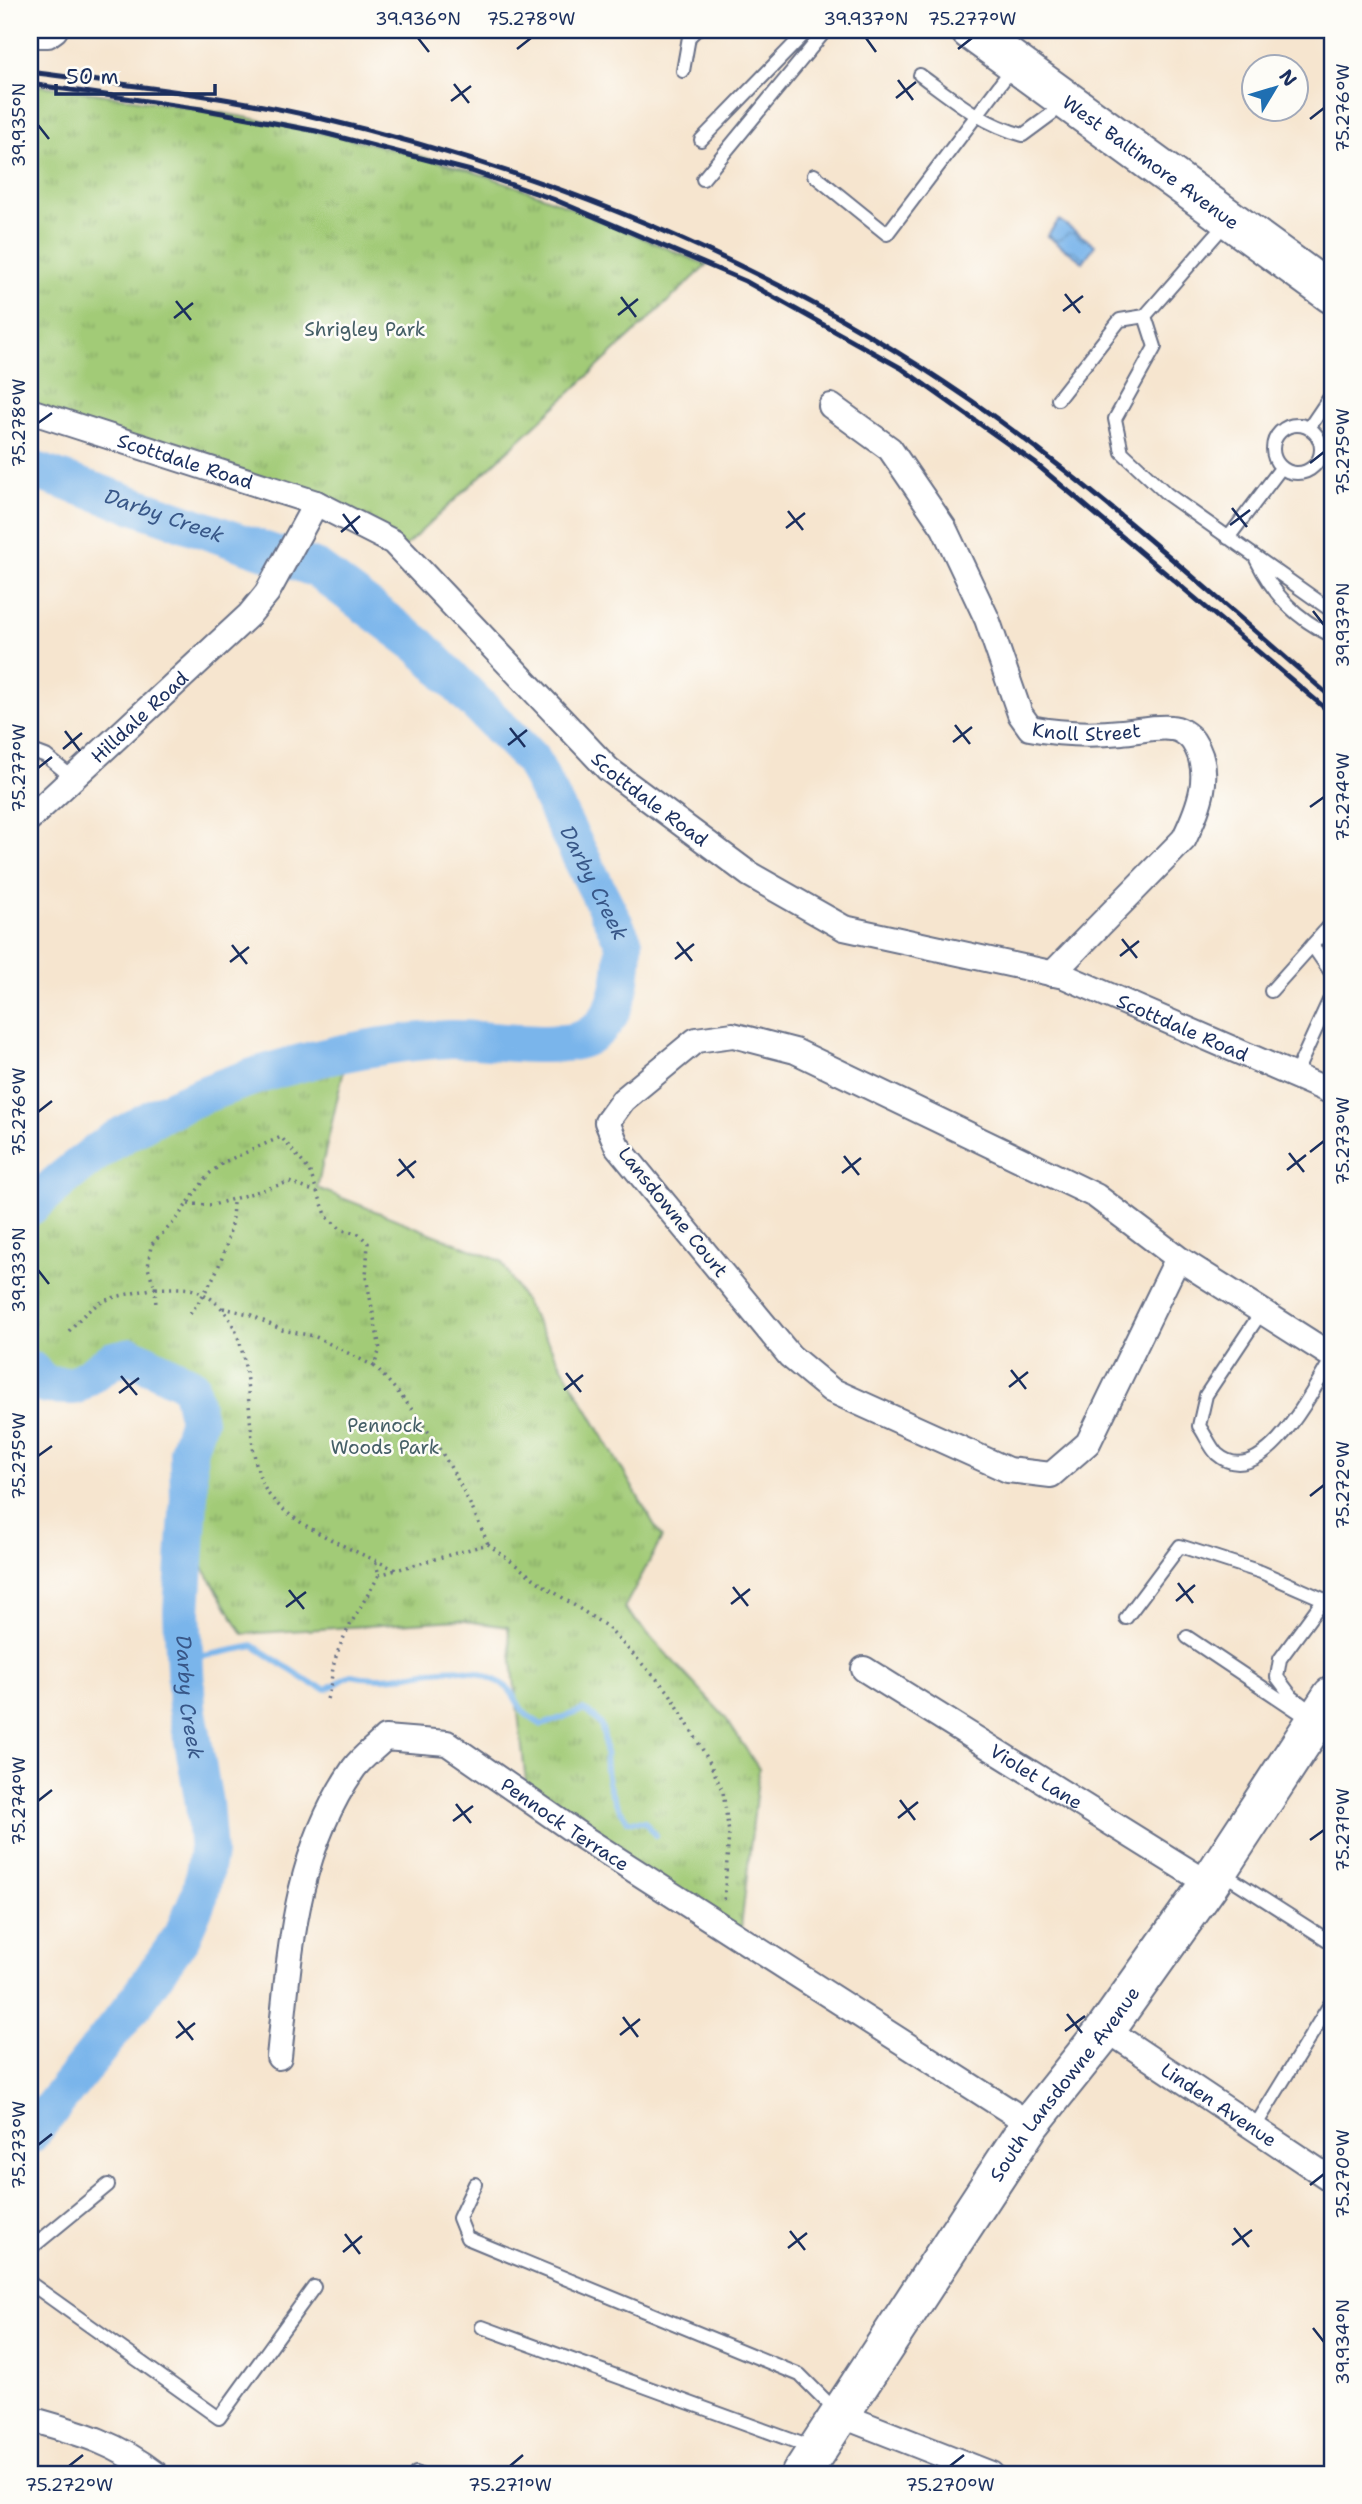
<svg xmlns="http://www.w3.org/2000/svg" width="1362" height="2504" viewBox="0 0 1362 2504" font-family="'Shantell Sans',sans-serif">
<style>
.park{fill:url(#park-tufts);stroke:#5e7d6a;stroke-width:2}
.water{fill:url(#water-waves);stroke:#4a72a4;stroke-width:2}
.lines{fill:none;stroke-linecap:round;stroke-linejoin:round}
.stream{stroke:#7ab5eb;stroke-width:6}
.river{stroke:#7ab5eb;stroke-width:38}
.service-casing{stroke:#686f86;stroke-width:16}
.minor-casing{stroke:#686f86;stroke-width:28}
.primary-casing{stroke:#686f86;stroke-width:42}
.path{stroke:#686f86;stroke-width:3.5;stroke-dasharray:2 5;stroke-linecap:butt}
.service{stroke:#fff;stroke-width:12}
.minor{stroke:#fff;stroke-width:24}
.primary{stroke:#fff;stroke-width:38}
.rail{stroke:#1b2f5e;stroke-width:5}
.ticks{fill:none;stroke:#1b2f5e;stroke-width:2.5}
.labels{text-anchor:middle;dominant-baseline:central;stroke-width:5;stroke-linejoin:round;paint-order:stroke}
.street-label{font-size:19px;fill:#1b2f5e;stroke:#fdfcf7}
.park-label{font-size:19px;fill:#445e66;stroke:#fdfcf7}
.water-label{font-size:21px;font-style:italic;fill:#385788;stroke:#fdfcf7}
.neatline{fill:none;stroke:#1b2f5e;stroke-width:2.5}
.ticks-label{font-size:18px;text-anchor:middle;fill:#1b2f5e}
</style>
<defs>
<pattern id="park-tufts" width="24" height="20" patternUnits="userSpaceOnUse" patternTransform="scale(1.75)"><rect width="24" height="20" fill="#a2cb77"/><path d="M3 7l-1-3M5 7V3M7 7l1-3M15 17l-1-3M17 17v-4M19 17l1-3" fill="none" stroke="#83a565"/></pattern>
<pattern id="water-waves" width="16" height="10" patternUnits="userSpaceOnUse" patternTransform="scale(1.75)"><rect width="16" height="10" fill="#7ab5eb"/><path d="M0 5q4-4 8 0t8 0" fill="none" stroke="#6394c2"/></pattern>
</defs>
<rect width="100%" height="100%" fill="#fdfcf7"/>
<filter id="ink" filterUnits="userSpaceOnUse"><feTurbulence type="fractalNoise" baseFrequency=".0143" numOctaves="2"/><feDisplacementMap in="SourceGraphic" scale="14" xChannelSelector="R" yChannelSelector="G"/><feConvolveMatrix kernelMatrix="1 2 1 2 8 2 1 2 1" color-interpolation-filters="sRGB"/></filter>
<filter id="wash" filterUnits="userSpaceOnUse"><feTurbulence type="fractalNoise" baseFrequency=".00686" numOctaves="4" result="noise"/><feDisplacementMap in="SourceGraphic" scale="28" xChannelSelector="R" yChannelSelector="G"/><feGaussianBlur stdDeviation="1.57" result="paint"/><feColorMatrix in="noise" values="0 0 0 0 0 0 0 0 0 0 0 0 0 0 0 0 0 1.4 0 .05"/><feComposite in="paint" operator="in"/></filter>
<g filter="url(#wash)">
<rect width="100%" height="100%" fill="#f6e5cf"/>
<path class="park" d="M30 84C178 105 327 126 471 171 552 196 628 233 707 265L401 550 393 541 30 411Z
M348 1051 317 1188 501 1261 662 1538 624 1608 725 1717 759 1769 740 1937 528 1799 508 1627 458 1620 243 1634 186 1539 188 1451 198 1420 190 1385 132 1356 113 1360 74 1386 46 1385 30 1369V1207C56 1184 84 1159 114 1140 185 1095 268 1074 348 1051Z"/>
<path class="water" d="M1059 220 1095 245 1083 262 1047 236Z"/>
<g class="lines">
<path class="stream" d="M184 1660 254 1646 312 1684 327 1689 351 1675C410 1689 447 1648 505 1686 514 1692 517 1704 524 1712 528 1717 536 1721 542 1725L583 1710C613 1723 602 1750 607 1777 610 1794 617 1806 628 1821L645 1822 655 1835"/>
<g class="river">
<path id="s1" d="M30 469 317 569 420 646 532 760 624 943C623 977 620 1019 587 1037 559 1052 485 1038 450 1039 343 1045 203 1082 113 1141 84 1160 56 1184 30 1207"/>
<path id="s2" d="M30 1369 46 1385 74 1386 113 1360 132 1356 190 1385 198 1420 188 1451 189 1498 182 1611 187 1707 204 1803 208 1853 200 1894 182 1936 135 2003 30 2135"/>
</g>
</g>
</g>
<g filter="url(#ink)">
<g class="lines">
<defs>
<path id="service" d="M683 71 689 37 696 30
M920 75C954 100 982 124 1023 135L1065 104
M701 140 808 30
M814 175 887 234 1014 66
M703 179 826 30
M1227 222 1145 316 1155 347 1115 419 1122 452 1167 494 1332 611
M1058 399 1120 320 1145 316
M1273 449a24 24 0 1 1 48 0a24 24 0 1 1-48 0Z
M1309 428 1332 394
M1228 538 1281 468
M1256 559C1274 596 1296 618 1332 636
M30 750 46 756 73 778
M1312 945 1332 974
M1271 991 1332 923
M1295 1075 1332 994
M1262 1311 1206 1395 1199 1426C1205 1434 1210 1447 1217 1454 1262 1494 1314 1388 1332 1358
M1126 1618 1180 1546 1261 1572 1332 1603
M1187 1637 1311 1720
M1304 1706 1292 1697 1277 1677 1280 1659 1324 1599
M1221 1872 1332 1943
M1254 2128 1332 2001
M475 2184 459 2218 467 2238 800 2375 836 2411
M30 2249 108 2185
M30 2283 219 2418 314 2287
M482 2327 813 2448
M416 2473 419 2474"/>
<g id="minor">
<path d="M30 35H48L55 30"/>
<path id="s3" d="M831 406 890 449 944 528 987 619 1020 714 1030 728C1060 734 1092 735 1122 732 1137 731 1156 726 1171 728 1179 728 1189 735 1193 741 1214 772 1199 808 1184 839L1052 974"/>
<path id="s4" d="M30 411 316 503 393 542 608 769 749 874 844 928 1064 976 1332 1092"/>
<path id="s5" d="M30 818 249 615 267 593 316 503"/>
<path d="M1178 1258 1088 1443 1051 1475 1008 1470 831 1390 790 1356 617 1146 607 1122 623 1100 696 1040 733 1035 795 1051 1096 1196 1178 1258 1332 1356"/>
<path id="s6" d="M864 1669 1209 1884"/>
<path id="s7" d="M1106 2029 1332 2180"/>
<path id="s8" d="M279 2057C290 1955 293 1856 354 1768 362 1757 375 1748 385 1738L447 1743 584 1838 1030 2124"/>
<path d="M838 2414 991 2474"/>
<path d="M30 2419C80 2433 115 2442 156 2474"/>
</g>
<g id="primary">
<path id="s9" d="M970 30 1332 294"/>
<path id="s10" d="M801 2474 1030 2124 1106 2029 1209 1884 1332 1696"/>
</g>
</defs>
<use href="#service" class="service-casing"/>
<use href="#minor" class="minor-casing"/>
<use href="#primary" class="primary-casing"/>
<path class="path" d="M188 1204 213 1205 289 1182 316 1192
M223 1308 249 1314 282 1330 314 1336 374 1366 380 1349 366 1277 368 1243 359 1234 342 1230 327 1217 309 1170 281 1137 224 1162 209 1174 174 1222 151 1245 148 1268 155 1288C167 1289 186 1286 197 1291 267 1320 237 1428 263 1485 281 1523 359 1552 396 1570L488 1544 537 1581 606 1626 669 1692 709 1761 723 1792 729 1833 724 1902
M190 1314C216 1279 233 1243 233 1199
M69 1331C100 1294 111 1299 155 1288L156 1306
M374 1366C426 1419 460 1477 488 1544
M379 1575 396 1570
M327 1699C332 1685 331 1673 335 1660 344 1630 364 1603 379 1575L375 1560"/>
<use href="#service" class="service"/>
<use href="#minor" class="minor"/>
<use href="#primary" class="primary"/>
<path class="rail" d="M30 72C125 85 222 95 315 117 549 172 774 264 972 401 1099 490 1215 597 1332 698
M30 84 201 109 316 131 471 171 553 199 745 281 901 368 1035 463 1332 714"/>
</g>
</g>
<path class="ticks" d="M418 38 429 52M866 38 876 52M517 49 531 38M958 49 972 38M898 80 913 100M454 84 469 103M896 98 916 82M451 101 471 86M1310 119 1324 108M38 125 49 139M1065 294 1080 313M621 297 636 317M176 301 191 320M1063 311 1083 296M618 315 638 299M174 318 193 303M38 423 52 413M1310 463 1324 452M1232 508 1247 527M788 511 803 530M343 514 358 534M1230 525 1250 510M786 528 805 513M341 532 360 516M1313 611 1324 625M955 725 970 744M510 728 525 747M65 731 80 751M953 742 972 727M508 745 527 730M63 749 82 733M38 768 52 757M1310 807 1324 797M1122 939 1137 958M677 942 692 961M232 945 247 964M1120 956 1139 941M675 959 694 944M230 962 249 947M38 1112 52 1101M1310 1152 1324 1141M1289 1153 1304 1172M844 1156 859 1175M399 1159 414 1178M1287 1170 1306 1155M842 1173 861 1158M397 1176 416 1161M38 1270 49 1284M1011 1370 1026 1389M566 1373 581 1392M121 1376 137 1395M1009 1387 1028 1372M564 1390 583 1375M119 1393 139 1378M38 1456 52 1446M1310 1496 1324 1485M1178 1583 1193 1603M733 1587 748 1606M289 1590 304 1609M1176 1601 1195 1585M731 1604 750 1589M286 1607 306 1592M900 1800 915 1820M38 1801 52 1790M456 1804 471 1823M898 1818 918 1802M453 1821 473 1806M1310 1840 1324 1830M1067 2014 1082 2033M623 2017 638 2037M178 2021 193 2040M1065 2031 1085 2016M620 2035 640 2019M176 2038 195 2023M38 2145 52 2134M1310 2185 1324 2174M1234 2228 1249 2247M790 2231 805 2250M345 2234 360 2254M1232 2245 1252 2230M788 2248 807 2233M343 2252 362 2236M1313 2328 1324 2342M69 2466 83 2455M510 2466 523 2455M950 2466 964 2455"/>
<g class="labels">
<g class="street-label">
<text stroke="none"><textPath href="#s9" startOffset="224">West Baltimore Avenue</textPath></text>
<text stroke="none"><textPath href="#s4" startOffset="163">Scottdale Road</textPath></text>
<text stroke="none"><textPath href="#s5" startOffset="149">Hilldale Road</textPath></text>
<text stroke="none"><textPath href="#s3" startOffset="444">Knoll Street</textPath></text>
<text stroke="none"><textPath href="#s4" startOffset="751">Scottdale Road</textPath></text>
<text stroke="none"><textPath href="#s4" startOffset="1339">Scottdale Road</textPath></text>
<text transform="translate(673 1212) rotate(51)">Lansdowne Court</text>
<text stroke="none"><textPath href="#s6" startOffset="203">Violet Lane</textPath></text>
<text stroke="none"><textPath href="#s8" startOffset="551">Pennock Terrace</textPath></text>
<text stroke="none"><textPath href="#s10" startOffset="471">South Lansdowne Avenue</textPath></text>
<text stroke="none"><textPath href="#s7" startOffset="136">Linden Avenue</textPath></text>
</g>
<g class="park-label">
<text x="365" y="329">Shrigley Park</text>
<text x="385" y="1425">Pennock<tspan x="385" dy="22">Woods Park</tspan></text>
</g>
<g class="water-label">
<text stroke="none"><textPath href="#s1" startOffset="142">Darby Creek</textPath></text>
<text stroke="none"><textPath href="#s1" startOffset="730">Darby Creek</textPath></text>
<text stroke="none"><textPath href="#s2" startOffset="497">Darby Creek</textPath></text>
</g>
</g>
<rect width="1362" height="2504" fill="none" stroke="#fdfcf7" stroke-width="77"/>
<g transform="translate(1275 88) rotate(52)"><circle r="33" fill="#fdfcf7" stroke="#a3aaba" stroke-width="2"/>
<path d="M0-5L12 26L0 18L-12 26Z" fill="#1f6fb2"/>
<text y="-10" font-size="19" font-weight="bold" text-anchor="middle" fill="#1b2f5e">N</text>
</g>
<path d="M56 84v10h159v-10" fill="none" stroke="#1b2f5e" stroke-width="3.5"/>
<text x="66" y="84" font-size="21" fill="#1b2f5e" stroke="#fdfcf7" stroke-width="5" paint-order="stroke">50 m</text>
<rect x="38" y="38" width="1286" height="2428" class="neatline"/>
<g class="ticks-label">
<text x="418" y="25">39.936°N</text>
<text x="531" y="25">75.278°W</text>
<text x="866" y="25">39.937°N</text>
<text x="972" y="25">75.277°W</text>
<text transform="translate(1343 108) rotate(-90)" y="6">75.276°W</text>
<text transform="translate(19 125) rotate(-90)" y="6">39.935°N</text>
<text transform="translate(19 423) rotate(-90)" y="6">75.278°W</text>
<text transform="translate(1343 452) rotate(-90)" y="6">75.275°W</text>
<text transform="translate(1343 625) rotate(-90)" y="6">39.937°N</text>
<text transform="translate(19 768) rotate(-90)" y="6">75.277°W</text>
<text transform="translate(1343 797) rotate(-90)" y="6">75.274°W</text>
<text transform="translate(19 1112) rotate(-90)" y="6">75.276°W</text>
<text transform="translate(1343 1141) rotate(-90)" y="6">75.273°W</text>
<text transform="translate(19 1270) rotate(-90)" y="6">39.933°N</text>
<text transform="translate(19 1456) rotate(-90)" y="6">75.275°W</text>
<text transform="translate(1343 1485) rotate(-90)" y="6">75.272°W</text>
<text transform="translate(19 1801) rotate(-90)" y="6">75.274°W</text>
<text transform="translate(1343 1830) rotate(-90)" y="6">75.271°W</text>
<text transform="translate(19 2145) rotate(-90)" y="6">75.273°W</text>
<text transform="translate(1343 2174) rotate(-90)" y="6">75.270°W</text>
<text transform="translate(1343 2342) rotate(-90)" y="6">39.934°N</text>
<text x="69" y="2491">75.272°W</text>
<text x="510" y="2491">75.271°W</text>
<text x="950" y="2491">75.270°W</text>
</g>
</svg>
